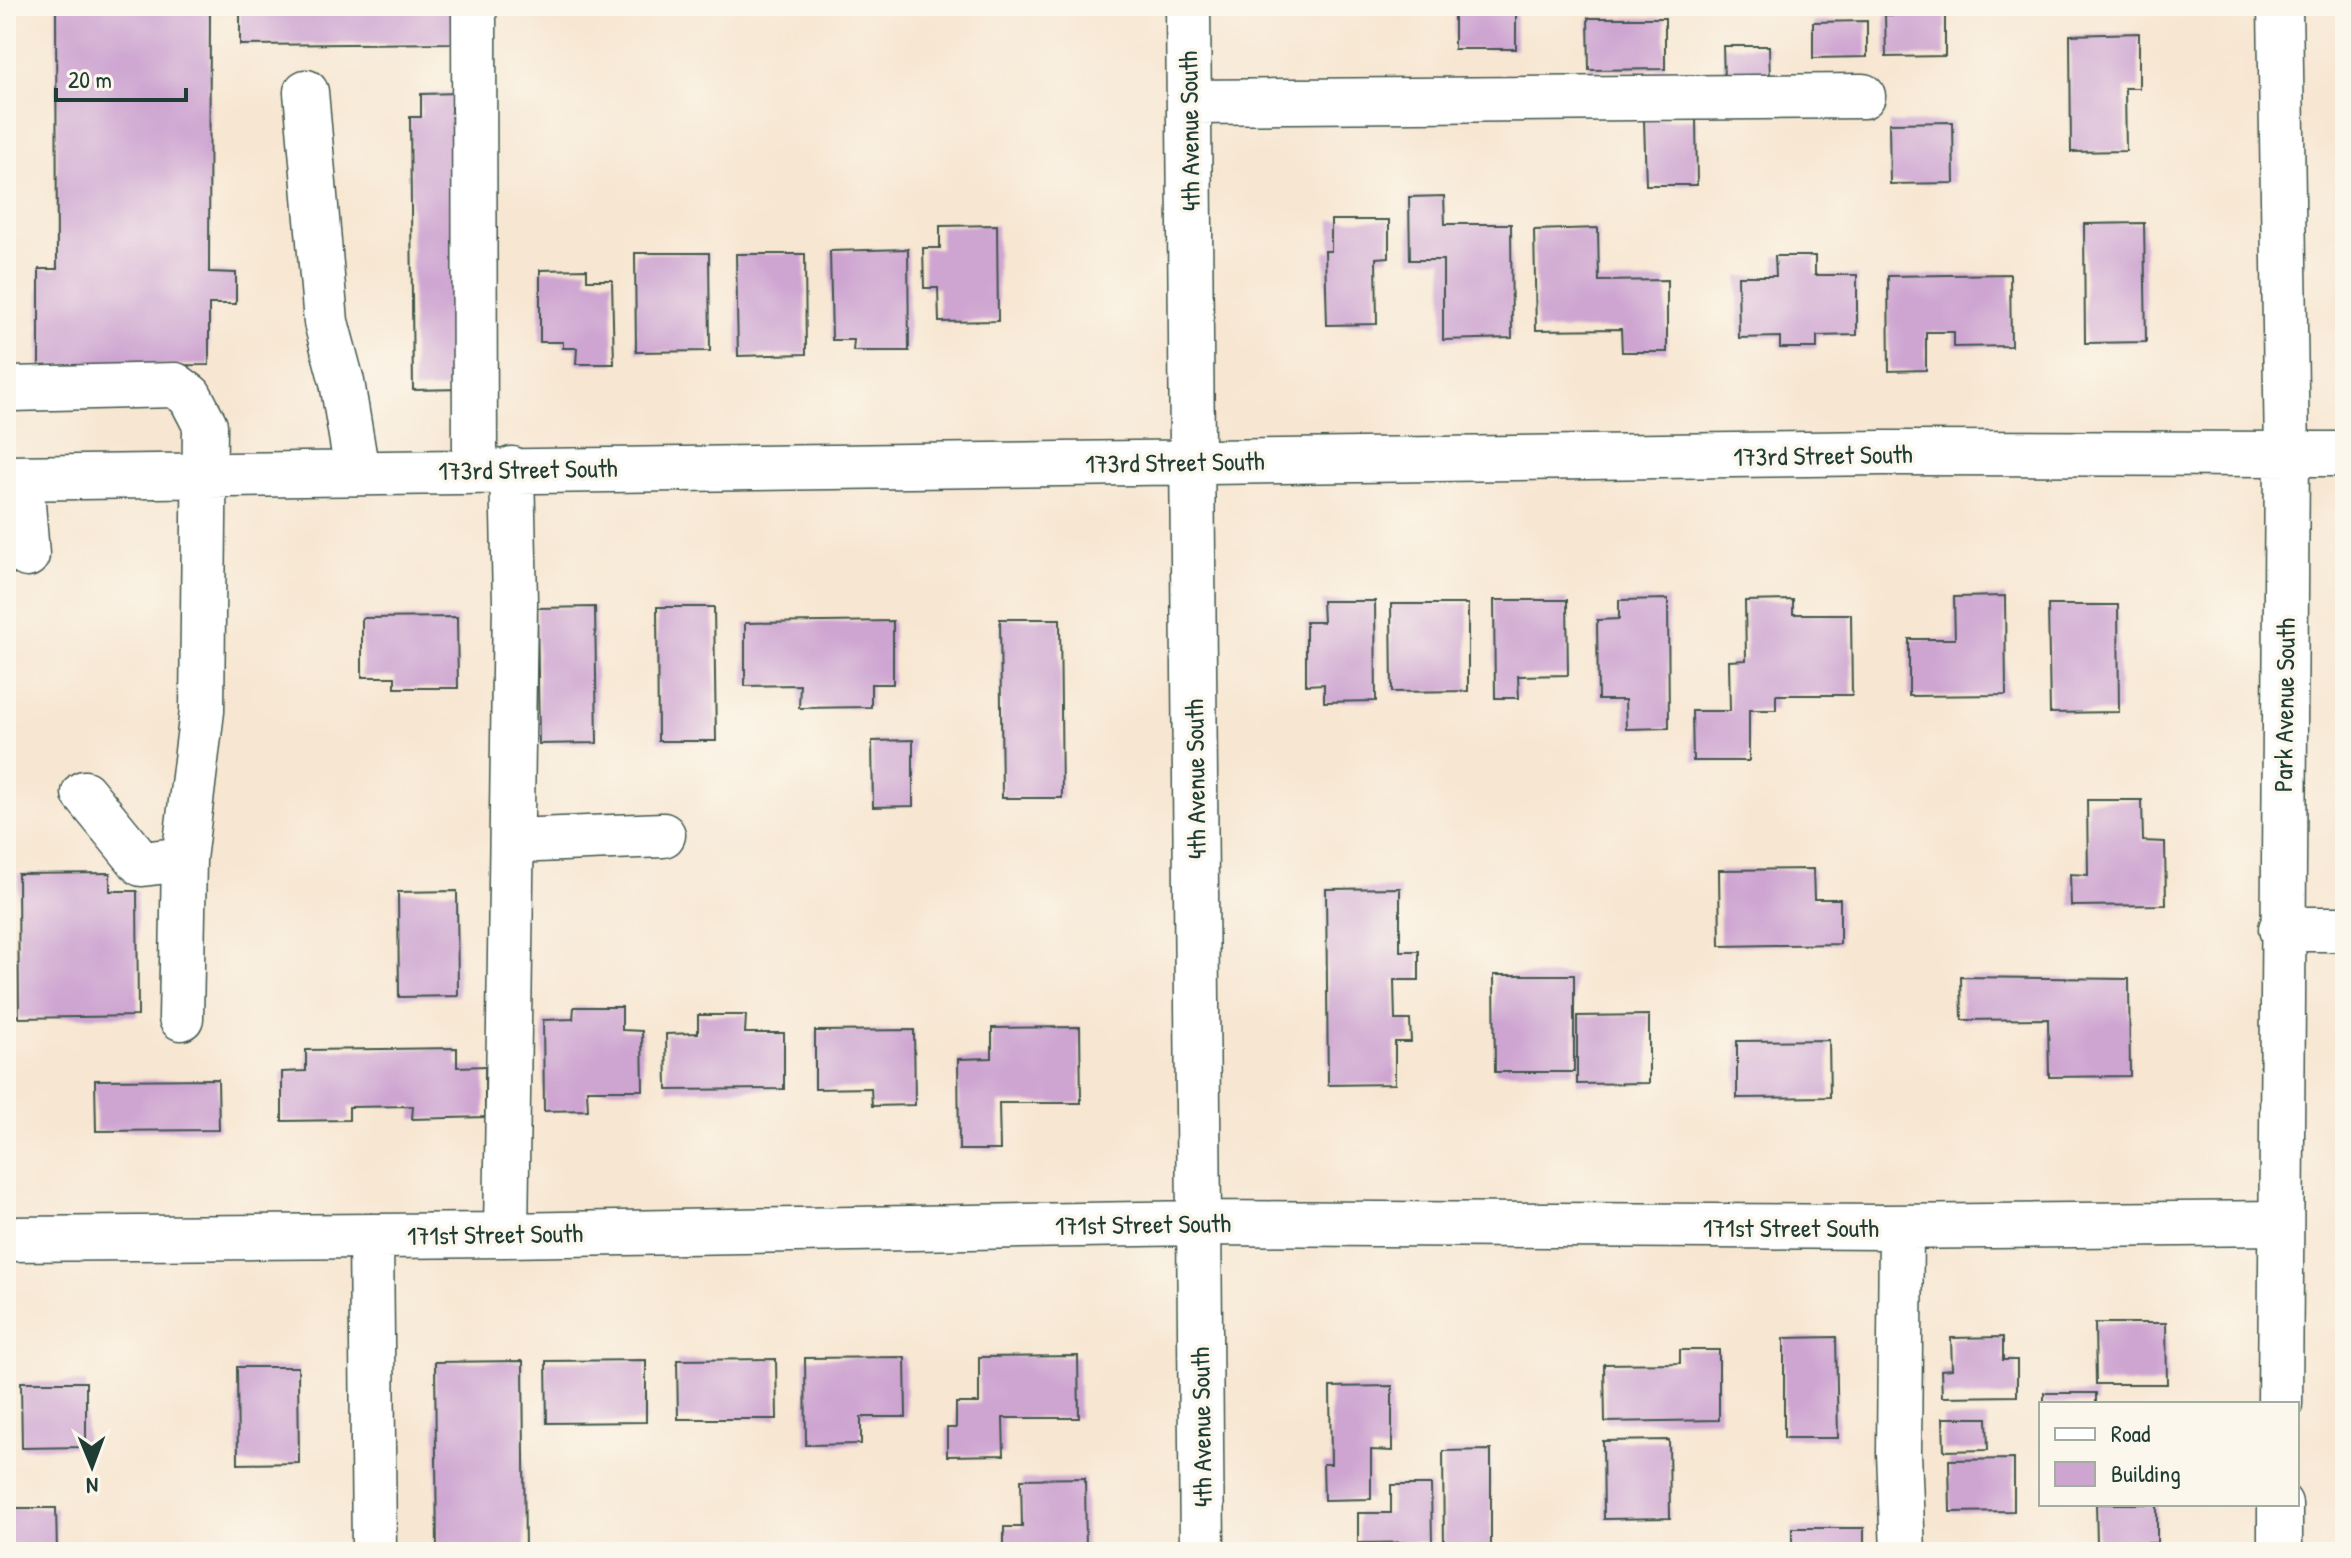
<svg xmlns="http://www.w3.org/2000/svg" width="2351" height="1558" viewBox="0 0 2351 1558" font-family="'Patrick Hand',sans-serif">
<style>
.building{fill:#cea5d1}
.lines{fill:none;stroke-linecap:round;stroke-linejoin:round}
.minor-casing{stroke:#3f564c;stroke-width:47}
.minor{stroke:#fff;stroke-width:44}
.labels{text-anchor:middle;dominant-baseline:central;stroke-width:7;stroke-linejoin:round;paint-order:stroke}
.street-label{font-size:26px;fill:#1f3d34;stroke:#fbf7ec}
</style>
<rect width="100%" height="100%" fill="#fbf7ec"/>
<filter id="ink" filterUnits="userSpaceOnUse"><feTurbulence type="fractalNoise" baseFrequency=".0125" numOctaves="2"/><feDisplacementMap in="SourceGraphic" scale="16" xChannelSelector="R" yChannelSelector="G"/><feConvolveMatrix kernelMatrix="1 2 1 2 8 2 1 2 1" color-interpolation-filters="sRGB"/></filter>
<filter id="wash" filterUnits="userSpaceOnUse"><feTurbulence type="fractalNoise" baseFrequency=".006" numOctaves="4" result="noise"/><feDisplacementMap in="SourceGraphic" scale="32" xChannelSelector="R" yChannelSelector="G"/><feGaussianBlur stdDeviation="1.8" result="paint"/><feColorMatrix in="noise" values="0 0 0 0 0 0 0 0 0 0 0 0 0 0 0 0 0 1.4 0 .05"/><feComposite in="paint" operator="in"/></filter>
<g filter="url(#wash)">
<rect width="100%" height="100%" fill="#f7e6d1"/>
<g id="blocks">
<path class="building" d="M56 6H210L209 272 236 273V304H209V365L39 366V269H57Z
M240 6H452L453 43 240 45Z
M1454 6H1516V49H1454Z
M1945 14V56L1886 57 1885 15Z
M1588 18H1665V69L1589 70Z
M1867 21V57L1813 58V22Z
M2139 33V88H2125L2126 151 2071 152 2070 35Z
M1723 46H1769L1770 80H1724Z
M460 93 463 389 413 390 410 117H421V94Z
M1696 119 1697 185H1646L1644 120Z
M1953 122 1954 183 1890 184 1889 123Z
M1444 196 1445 224H1511L1512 338 1443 340V260H1410L1409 197Z
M1331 220H1389V257L1376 258 1377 324 1327 325 1325 251H1331Z
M2144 223 2146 342 2085 343 2084 224Z
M997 225 998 321 939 322 938 288H924L923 248H940V226Z
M1598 228 1599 281 1667 280V352H1622L1621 329 1536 330 1534 230Z
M908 249 909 351H853L854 340H832L830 251Z
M635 253H709L710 351 636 352Z
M736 254H805L806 354 738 356Z
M1775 256H1815V275H1857V335L1817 336V348H1780V337L1739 338 1738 276H1776Z
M587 269V280H612L614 364H576L577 348H563V342H540V270Z
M2010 274 2011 346 1954 347V332H1926V370L1889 371 1888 276Z
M2005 596 2006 695 1909 696V639H1955L1954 597Z
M1668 599 1669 728 1626 729 1625 700H1598L1597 620 1619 619V600Z
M1494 600H1567L1568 675 1518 676 1519 698H1495Z
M1793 600V614H1851L1852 695H1776V710H1749V761H1693L1692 711H1730L1729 661 1746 660 1745 601Z
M1322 601H1375L1376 701 1324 702V684L1306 685V622H1323Z
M1391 604H1468V691L1392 692Z
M2048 605H2118L2119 712 2050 713Z
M595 607 597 743 539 744 537 608Z
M657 607H714L716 741H658Z
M457 617 458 688H395V677H362V618Z
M1000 619H1060L1062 798H1002Z
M893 621V684H871V707L799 708 800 685 745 686V623Z
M913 740V806L873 807 872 741Z
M2087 800H2142L2143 841 2165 842 2166 905 2071 906 2070 874 2088 875Z
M1813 869 1814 899H1840V944L1720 946 1719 870Z
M110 873V891H137L138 1016 19 1018 18 874Z
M1400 888V951H1419V980H1394L1395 1020H1410L1411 1042H1395V1084L1328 1085 1326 889Z
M457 891 458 996 399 997 398 892Z
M1494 975H1574V1072H1495Z
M1961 977 2129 979 2130 1076 2049 1077 2048 1019 1962 1020Z
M574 1007H622V1030L642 1031 643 1090H587L588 1110 544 1111 543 1020 573 1019Z
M698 1015H746L745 1033H784V1089L667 1090 666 1034 698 1033Z
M1649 1015V1083L1577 1084V1016Z
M1080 1027 1081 1103H999L1000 1150H959L958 1059 992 1058V1028Z
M914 1030 915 1105 872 1106 871 1088 815 1089V1031Z
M1829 1040 1830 1097 1737 1098V1041Z
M457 1048V1067L485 1066V1117L412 1119 413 1106 349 1107V1120L282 1121V1072L306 1071V1050Z
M218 1079 219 1130 96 1131 95 1080Z
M2095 1323H2166L2167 1384H2096Z
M1836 1337 1838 1438H1784V1338Z
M2003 1337V1360H2017V1396L1942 1397 1941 1370 1952 1369 1951 1338Z
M1680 1350H1719V1420L1605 1422 1604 1364 1680 1363Z
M1078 1356 1079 1418H1003L1004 1455 947 1456V1428H956V1403H979V1357Z
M905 1357 906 1417H861V1444L806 1445 805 1358Z
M776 1359 777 1419H678L677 1360Z
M646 1360V1422L547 1423 546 1361Z
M523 1361 525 1552H437L435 1362Z
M237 1367H298L299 1463 238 1464Z
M21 1382H86V1447L22 1448Z
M1392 1386V1451L1371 1450V1499L1324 1500 1323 1464H1331L1330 1387Z
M2044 1393H2096V1404H2044Z
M1943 1418H1987L1988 1450 1944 1451Z
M1669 1440 1670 1518 1604 1519 1603 1441Z
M1491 1450V1552H1444L1443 1451Z
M2014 1459V1511L1950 1512 1949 1460Z
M1085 1478 1086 1552H1004V1527H1022L1021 1479Z
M1391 1485H1431L1432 1542 1358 1543V1513H1391Z
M2096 1504H2157V1543H2097Z
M6 1508H56L57 1552H6Z
M1792 1528H1864V1552H1792Z"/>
</g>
</g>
<g filter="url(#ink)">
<use href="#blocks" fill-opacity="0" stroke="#3f564c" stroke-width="2"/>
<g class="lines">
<defs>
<path id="minor" d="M474 6 475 470
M1188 6 1202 1552
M2280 6 2287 455 2280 1404
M306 92 326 322 342 382 357 472
M1189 102 1863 96
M12 389 175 385 190 396 205 425 202 711 184 859 142 864 84 793
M6 478 1883 453 2345 454
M21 478 27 555
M512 841 663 835
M2281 929H2345
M181 1018 184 859
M1901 1227 1899 1453 1903 1552
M506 1235 515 602 512 469
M371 1236 374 1552
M6 1239 506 1235 1199 1223 1884 1227 2281 1223
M2280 1552V1504"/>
</defs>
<use href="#minor" class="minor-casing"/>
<use href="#minor" class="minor"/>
</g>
</g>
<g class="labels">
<g class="street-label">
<text transform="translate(1189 131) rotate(-91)">4th Avenue South</text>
<text transform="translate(1823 455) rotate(-1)">173rd Street South</text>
<text transform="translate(1175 462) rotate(-1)">173rd Street South</text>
<text transform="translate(528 469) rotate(-1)">173rd Street South</text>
<text transform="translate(2284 705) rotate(-89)">Park Avenue South</text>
<text transform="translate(1195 779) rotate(-91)">4th Avenue South</text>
<text transform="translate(1143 1224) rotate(-1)">171st Street South</text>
<text x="1791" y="1227">171st Street South</text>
<text transform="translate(495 1234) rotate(-1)">171st Street South</text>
<text transform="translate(1201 1427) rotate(-91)">4th Avenue South</text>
</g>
</g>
<rect width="2351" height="1558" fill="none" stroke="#fbf7ec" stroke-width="32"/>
<rect x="2039" y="1402" width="260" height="104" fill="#fbf7ec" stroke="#a3ada2" stroke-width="2"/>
<rect x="2055" y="1428" width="40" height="12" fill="#ffffff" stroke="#a3ada2" stroke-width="2"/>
<text x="2111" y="1442" font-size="24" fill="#1f3d34">Road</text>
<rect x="2055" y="1462" width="40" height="24" fill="#cea5d1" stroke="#a3ada2" stroke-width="2"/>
<text x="2111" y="1482" font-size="24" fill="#1f3d34">Building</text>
<g transform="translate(92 1466) rotate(179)" stroke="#fbf7ec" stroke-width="6" paint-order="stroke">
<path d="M0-6L14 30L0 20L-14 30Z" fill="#1f3d34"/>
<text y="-12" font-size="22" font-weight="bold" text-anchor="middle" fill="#1f3d34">N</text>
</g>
<path d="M56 88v12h130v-12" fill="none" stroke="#1f3d34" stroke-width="4"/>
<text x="68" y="88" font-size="24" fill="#1f3d34" stroke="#fbf7ec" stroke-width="6" paint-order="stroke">20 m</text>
</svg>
